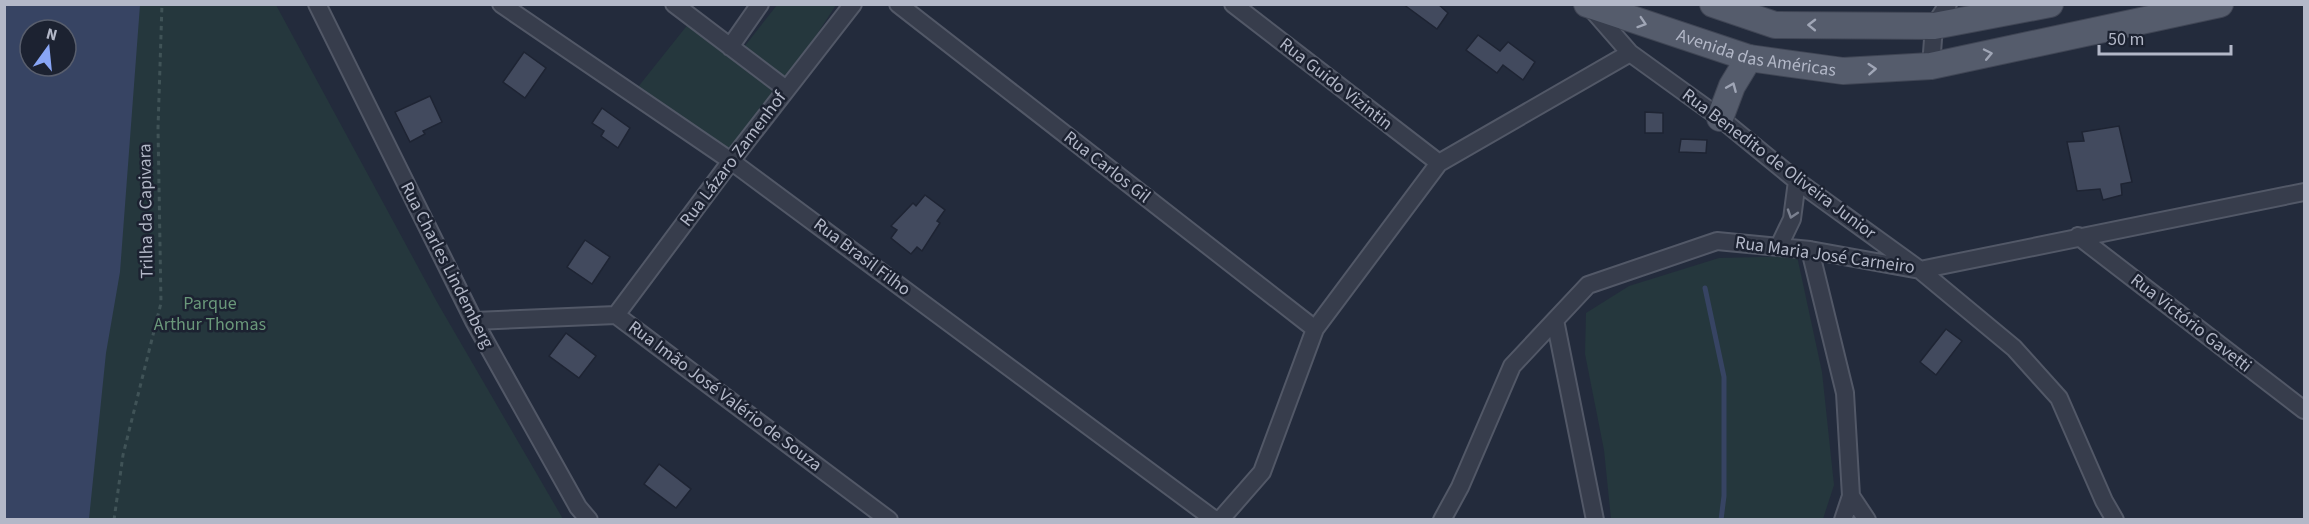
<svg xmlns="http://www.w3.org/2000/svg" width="2309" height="524" viewBox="0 0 2309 524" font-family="'Source Sans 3',sans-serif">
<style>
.green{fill:#25373d;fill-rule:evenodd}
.water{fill:#374463;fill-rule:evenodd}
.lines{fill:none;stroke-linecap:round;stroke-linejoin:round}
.stream{stroke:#374463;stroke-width:5}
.building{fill:#424a5e;stroke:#1e2433;stroke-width:1.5}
.minor-casing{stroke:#525867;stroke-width:20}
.primary-casing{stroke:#404655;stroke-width:28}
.path{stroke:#405357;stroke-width:3;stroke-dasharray:4.5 4.5;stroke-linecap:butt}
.minor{stroke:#373d4c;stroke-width:16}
.primary{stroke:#555c6c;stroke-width:26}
.oneway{stroke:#a0a6b6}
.oneway2{stroke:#7b8190}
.labels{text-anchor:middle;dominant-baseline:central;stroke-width:5;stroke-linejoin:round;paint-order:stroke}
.street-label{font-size:18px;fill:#b3b8c8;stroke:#1c2231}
.park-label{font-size:18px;fill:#6a987a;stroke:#1c2231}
</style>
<rect width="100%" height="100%" fill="#232b3c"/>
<path class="green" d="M4 5H276L437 302 563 519H5ZM30 30H66V66H30Z
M777 5H836L786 82 744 47Z
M689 23 776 88 729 154 638 87Z
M1797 256 1822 372 1834 485 1823 519H1611L1604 450 1585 354 1586 313 1629 286 1719 258Z"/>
<path class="water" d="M4 5H140L120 272 106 353 89 519H5ZM30 30H66V66H30Z"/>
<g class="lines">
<path class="stream" d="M1705 288 1724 377V496L1721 520"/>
</g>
<path class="building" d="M1403 4H1438L1448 13 1437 29Z
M1478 35 1500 51 1508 42 1535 62 1523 80 1503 65 1497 73 1466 50Z
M524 52 546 68 525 98 503 82Z
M430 96 442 122 423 131 425 134 410 142 395 112Z
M602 108 630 128 618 148 601 136 604 131 592 123Z
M1645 112 1663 113V133H1645Z
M2119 126 2132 182 2121 184 2122 195 2103 200 2100 189 2077 191 2067 142 2084 141 2082 132Z
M1681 139 1707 140 1706 153 1679 152Z
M925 195 945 210 937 221 940 223 922 251 917 247 911 254 891 238 897 230 891 226 913 203 916 206Z
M585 240 610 257 592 284 567 267Z
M1946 329 1962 341 1936 375 1920 362Z
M566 333 596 356 579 378 549 356Z
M659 464 691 489 676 508 644 484Z"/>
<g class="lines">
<defs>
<path id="minor" d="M317 4 474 321 578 507 589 520
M501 4 731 161 1215 520
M674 4 786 89
M898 4 1315 329
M1233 4 1439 163
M1589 6 1630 53 1720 118 1797 181 1920 270 2014 348 2059 398 2104 501 2115 520
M730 47 760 4
M1931 66 1934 26 1948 4
M2078 236 2304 410
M1779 246 1792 219 1797 181
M1810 250 1845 393 1851 496 1843 520
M616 315 731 161 853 4
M1555 320 1595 520
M474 321 616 315 889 520
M1851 496 1867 520
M1220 520 1262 472 1315 329 1439 163 1630 53
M1442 520 1460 487 1512 366 1588 285 1717 241 1810 250 1920 270 2304 192"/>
<g id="primary">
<path id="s1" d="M1587 4 1749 58 1843 71 1931 66 2220 4"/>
<path d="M1713 4 1775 25 1934 26 2050 4"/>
<path d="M1720 118 1732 86 1749 58"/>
</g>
</defs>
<use href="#minor" class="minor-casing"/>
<use href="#primary" class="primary-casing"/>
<path class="path" d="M114 520 123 455 161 303 158 128 162 4"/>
<use href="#minor" class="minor"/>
<use href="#primary" class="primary"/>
</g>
<defs><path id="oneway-chevron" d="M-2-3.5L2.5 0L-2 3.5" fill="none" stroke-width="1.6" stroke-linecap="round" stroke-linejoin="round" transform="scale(1.5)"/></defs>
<g class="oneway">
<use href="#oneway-chevron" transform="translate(1642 23) rotate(18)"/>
<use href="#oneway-chevron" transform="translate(1812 25) rotate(-179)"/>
<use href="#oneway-chevron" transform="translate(1988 54) rotate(-12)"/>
<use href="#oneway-chevron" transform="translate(1872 69) rotate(-4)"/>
<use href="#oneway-chevron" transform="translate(1732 87) rotate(-67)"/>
</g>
<use class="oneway2" href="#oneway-chevron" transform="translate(1792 214) rotate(108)"/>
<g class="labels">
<g class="street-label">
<text stroke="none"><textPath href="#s1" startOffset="177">Avenida das Américas</textPath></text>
<text transform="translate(1336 84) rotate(38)">Rua Guido Vizintin</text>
<text transform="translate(733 159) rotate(-53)">Rua Lázaro Zamenhof</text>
<text transform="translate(1779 164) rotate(37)">Rua Benedito de Oliveira Junior</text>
<text transform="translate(1107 167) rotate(38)">Rua Carlos Gil</text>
<text transform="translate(146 211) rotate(-91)">Trilha da Capivara</text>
<text transform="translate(1825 255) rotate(8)">Rua Maria José Carneiro</text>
<text transform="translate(862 257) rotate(37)">Rua Brasil Filho</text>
<text transform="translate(447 265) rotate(63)">Rua Charles Lindemberg</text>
<text transform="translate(2191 323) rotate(38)">Rua Victório Gavetti</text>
<text transform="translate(725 396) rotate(37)">Rua Imão José Valério de Souza</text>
</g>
<g class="park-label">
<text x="210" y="303">Parque<tspan x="210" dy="21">Arthur Thomas</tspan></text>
</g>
</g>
<rect width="2309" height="524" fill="none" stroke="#b3b8c8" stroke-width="12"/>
<g transform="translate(48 48) rotate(15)"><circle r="28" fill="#1c2231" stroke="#585e6d" stroke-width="1.5"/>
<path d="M0-4.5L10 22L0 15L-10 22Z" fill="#89a6f6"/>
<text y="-9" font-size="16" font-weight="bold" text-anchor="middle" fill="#b3b8c8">N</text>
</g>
<path d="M2099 45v9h132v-9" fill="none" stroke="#b3b8c8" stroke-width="3"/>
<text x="2108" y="45" font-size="18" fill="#b3b8c8" stroke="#1c2231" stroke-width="4.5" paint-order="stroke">50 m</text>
</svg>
